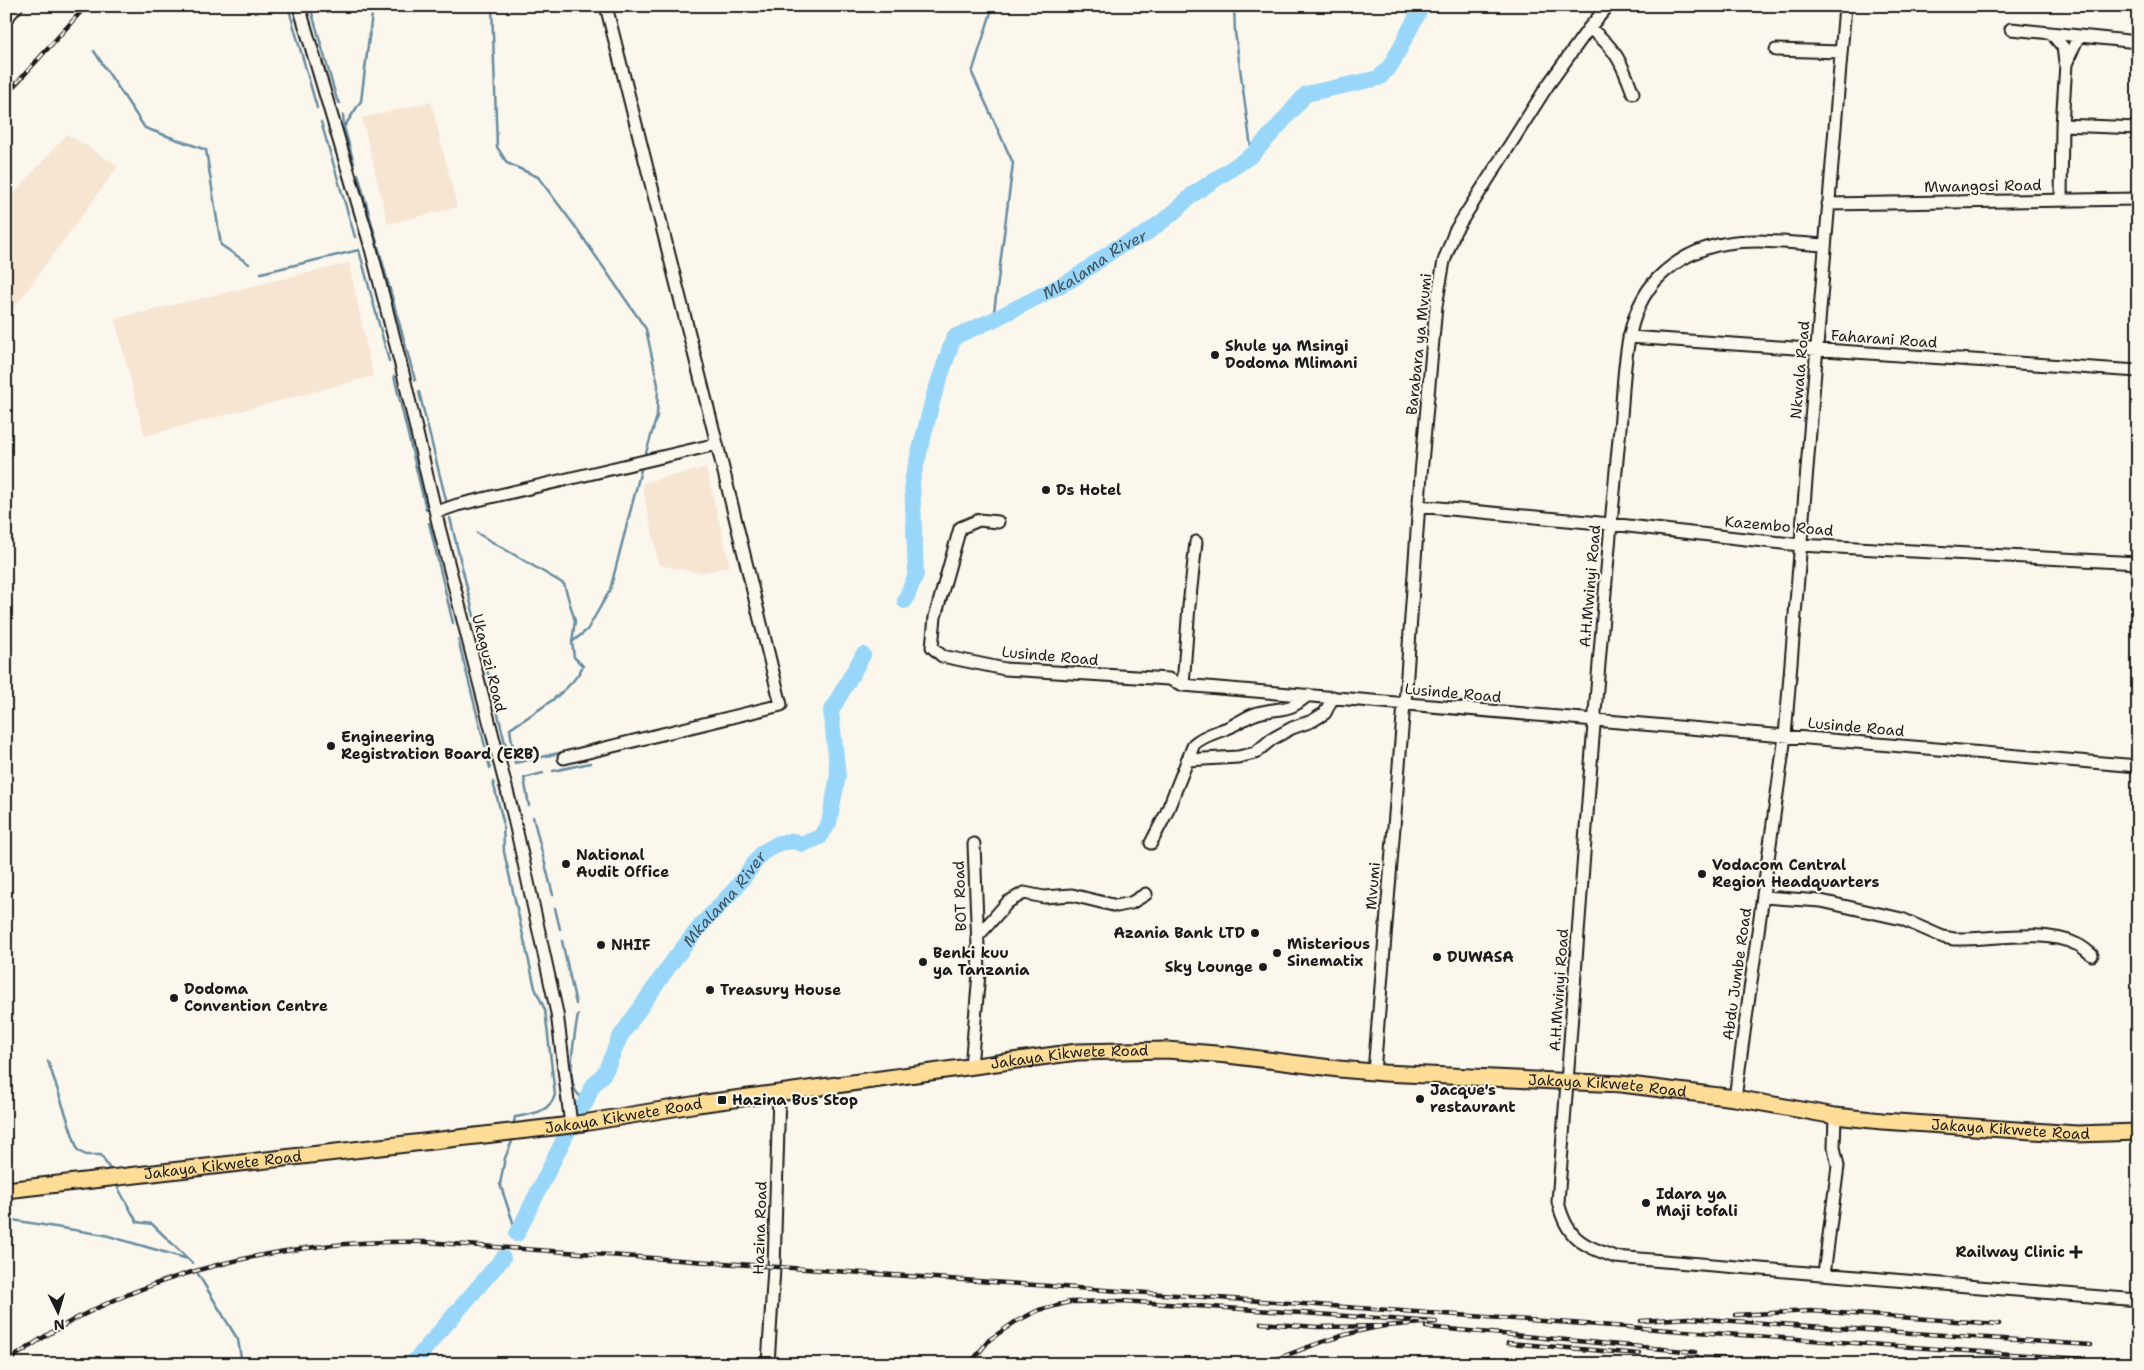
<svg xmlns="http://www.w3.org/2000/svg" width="2144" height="1370" viewBox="0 0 2144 1370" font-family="'Shantell Sans',sans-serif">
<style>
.built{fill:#f5e5d2}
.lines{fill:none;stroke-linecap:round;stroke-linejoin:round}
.stream{stroke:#668ca1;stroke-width:2.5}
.river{stroke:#98d7fa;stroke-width:16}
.minor-casing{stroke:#1c1c1c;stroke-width:15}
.major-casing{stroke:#1c1c1c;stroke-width:19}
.minor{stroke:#fbf7ec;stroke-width:11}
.major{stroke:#ffdd96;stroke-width:15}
.rail-casing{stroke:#1c1c1c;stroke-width:4.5}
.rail{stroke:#fbf7ec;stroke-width:2.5;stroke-dasharray:8;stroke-linecap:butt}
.poi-dot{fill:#1c1c1c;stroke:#fbf7ec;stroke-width:2}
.labels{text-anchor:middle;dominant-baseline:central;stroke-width:4;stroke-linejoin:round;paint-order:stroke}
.street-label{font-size:15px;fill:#1c1c1c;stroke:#fbf7ec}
.poi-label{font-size:15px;font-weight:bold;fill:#1c1c1c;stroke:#fbf7ec;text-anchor:start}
.water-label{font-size:16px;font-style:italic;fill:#41545f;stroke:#fbf7ec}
</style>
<rect width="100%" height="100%" fill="#fbf7ec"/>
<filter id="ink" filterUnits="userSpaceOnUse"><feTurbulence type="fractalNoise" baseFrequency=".02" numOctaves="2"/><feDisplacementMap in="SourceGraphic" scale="10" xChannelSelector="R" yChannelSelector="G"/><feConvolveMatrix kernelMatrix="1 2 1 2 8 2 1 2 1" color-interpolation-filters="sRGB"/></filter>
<g filter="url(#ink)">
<path class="built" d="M431 102 457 207 388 224 362 118Z
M67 134 118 166 6 319V203Z
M349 263 373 376 145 436 115 319Z
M706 468 730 566 700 573 659 565 642 483Z"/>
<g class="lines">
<path class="stream" d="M288 6 317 108
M310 6 337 100 340 103
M492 6 497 147 507 163 538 177 577 229 646 329 658 385 657 416 645 456
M993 6 972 73 1013 163 993 320
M1234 6 1235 32 1252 155
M94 51 145 128 206 150 221 245 249 264
M343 115 344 127 354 163
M321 122 355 237
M344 127 361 101 373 6
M358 174 415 380
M261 273 359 250 389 361
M394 376 426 509
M419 392 447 504
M450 518 505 743 514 760
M429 523 453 623
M477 533 564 584 575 621 572 642
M458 639 485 746
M487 756 490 768
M515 763 510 729C533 713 571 692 583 666L574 657 572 642 587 630 610 590 642 466
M515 763 568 751
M553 771 590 763
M493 782 503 821 504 852 535 988 545 1010 555 1095C549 1113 532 1114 515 1117L514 1122
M529 806 524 778 543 773
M533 817 553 895
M555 908 560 929
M562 941 576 1004
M578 1015C575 1033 567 1073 575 1090 577 1094 583 1099 586 1102
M48 1061 78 1151 86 1155H101L111 1171
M513 1139 505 1158 500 1184 517 1234
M117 1186 137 1222 152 1224 188 1259
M6 1219 105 1235 188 1259 192 1263
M198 1274 238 1340 242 1364"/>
<g class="river">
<path id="s1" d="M905 601 916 574 912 481 934 395 954 337 993 320 1073 279 1118 247 1144 235 1172 214 1192 195 1252 155 1276 129 1306 94 1379 78 1391 65 1422 6"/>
<path id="s2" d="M579 1111 586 1102 591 1088 605 1072 620 1037 672 962 701 925 736 888 762 853 779 843 793 841 803 844 820 837 829 823 838 776 831 711 863 655"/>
<path d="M517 1234 567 1133"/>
<path d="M412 1364 503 1258"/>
</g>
<defs>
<path id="minor" d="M299 6 369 241 402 369 439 527 513 814 557 1013 571 1125
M6 19 17 6
M1589 28C1615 47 1622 63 1633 93
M2011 29 2138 42
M2052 34 2063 47 2065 62
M1776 50 1841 52
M2062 125 2138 128
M2061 199 2062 125 2066 64 2078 37
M1828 204 2138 199
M1825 245C1762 241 1705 230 1657 279 1642 295 1633 318 1629 339 1623 368 1623 399 1620 428 1614 491 1608 554 1603 617 1586 812 1573 1007 1558 1202 1567 1239 1582 1245 1615 1257L2138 1300
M1629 337 2138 371
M1418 506 1610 524 1800 545 2138 563
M437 512 457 505 717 444 606 6
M998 522 979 520 960 528 935 617 932 647 942 656 1005 669 1169 679 1183 685 2138 766
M1183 685 1189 606 1196 542
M1405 703 1421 474 1436 306 1444 261 1455 231 1548 85 1589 28 1608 6
M564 758 781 705 717 444
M1187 760 1238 757 1255 753 1272 739 1292 728 1312 721 1325 713 1333 697
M1151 843 1166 814 1194 744C1204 735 1218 732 1230 727 1240 722 1250 714 1262 712 1285 707 1288 712 1308 695
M1763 897 1821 901 1902 919 1943 937 1954 939C1991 940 2042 928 2076 944 2082 946 2087 951 2092 955
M977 937 1008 902 1024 893 1044 897 1072 895 1117 906 1131 903 1146 894
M971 1067 979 973 974 844
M1374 1072 1404 704
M1735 1098 1785 736 1845 6
M1824 1274 1838 1166 1834 1147 1835 1116
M768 1364 774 1268 779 1093"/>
<g id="major">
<path id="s3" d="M6 1190 571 1125 698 1104 1077 1052 1167 1050 1228 1055 1339 1069 1384 1073 1621 1084 1735 1098 1835 1116 1882 1121 2077 1134 2138 1132"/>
</g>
</defs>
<use href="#minor" class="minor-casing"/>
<use href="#major" class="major-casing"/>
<use href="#minor" class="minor"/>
<use href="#major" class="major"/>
<defs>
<path id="rail" d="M6 95 86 6
M1735 1315 1811 1311 1999 1324
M1641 1321 1688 1318 2091 1345
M1261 1323 1317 1327 1385 1326C1341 1333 1305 1348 1264 1364
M1426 1327 1695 1352
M1508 1343 1639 1354
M1687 1357 1729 1359
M6 1362C23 1351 40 1339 57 1329 167 1266 299 1239 425 1242L2138 1363
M970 1364 989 1340 1015 1322 1039 1310 1070 1302 1122 1301 1436 1322 1385 1326"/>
</defs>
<use href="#rail" class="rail-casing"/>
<use href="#rail" class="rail"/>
</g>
</g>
<g class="poi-dot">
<circle cx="1215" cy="355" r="5"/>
<circle cx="1046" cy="490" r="5"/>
<circle cx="331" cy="746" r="5"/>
<circle cx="566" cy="864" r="5"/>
<circle cx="1702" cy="874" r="5"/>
<circle cx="1255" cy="933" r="5"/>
<circle cx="601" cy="945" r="5"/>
<circle cx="1277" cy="953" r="5"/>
<circle cx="1437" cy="957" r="5"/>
<circle cx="923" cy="962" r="5"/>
<circle cx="1263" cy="967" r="5"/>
<circle cx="710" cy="990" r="5"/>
<circle cx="174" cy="998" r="5"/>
<circle cx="1420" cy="1099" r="5"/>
<rect x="717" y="1095" width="10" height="10" rx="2.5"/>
<circle cx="1646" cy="1203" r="5"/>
<path d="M2073.5 1244.5h5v5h5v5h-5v5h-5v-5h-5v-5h5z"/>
</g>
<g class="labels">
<g class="street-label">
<text transform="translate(1983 186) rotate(-1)">Mwangosi Road</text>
<text transform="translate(1884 339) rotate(4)">Faharani Road</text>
<text transform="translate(1419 344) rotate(-84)">Barabara ya Mvumi</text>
<text transform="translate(1800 370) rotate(-85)">Nkwala Road</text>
<text transform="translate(1779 526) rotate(5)">Kazembo Road</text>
<text transform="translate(1590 586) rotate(-85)">A.H.Mwinyi Road</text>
<text transform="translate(1050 656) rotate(5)">Lusinde Road</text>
<text transform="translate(489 663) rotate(76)">Ukaguzi Road</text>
<text transform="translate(1453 693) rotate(5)">Lusinde Road</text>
<text transform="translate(1856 727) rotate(5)">Lusinde Road</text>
<text transform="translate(1373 886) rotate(-85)">Mvumi</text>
<text transform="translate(960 896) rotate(-92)">BOT Road</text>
<text transform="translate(1737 974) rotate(-82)">Abdu Jumbe Road</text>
<text transform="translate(1559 990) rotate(-86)">A.H.Mwinyi Road</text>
<text stroke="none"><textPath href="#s3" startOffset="1072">Jakaya Kikwete Road</textPath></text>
<text stroke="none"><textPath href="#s3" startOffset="1612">Jakaya Kikwete Road</textPath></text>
<text stroke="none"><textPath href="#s3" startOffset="622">Jakaya Kikwete Road</textPath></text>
<text stroke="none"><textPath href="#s3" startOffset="2018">Jakaya Kikwete Road</textPath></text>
<text stroke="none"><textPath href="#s3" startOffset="218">Jakaya Kikwete Road</textPath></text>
<text transform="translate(760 1228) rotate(-88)">Hazina Road</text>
</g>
<g class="poi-label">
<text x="1225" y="346">Shule ya Msingi<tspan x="1225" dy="17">Dodoma Mlimani</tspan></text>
<text x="1056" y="490">Ds Hotel</text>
<text x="341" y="737">Engineering<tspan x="341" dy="17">Registration Board (ERB)</tspan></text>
<text x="576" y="855">National<tspan x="576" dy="17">Audit Office</tspan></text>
<text x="1712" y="865">Vodacom Central<tspan x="1712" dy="17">Region Headquarters</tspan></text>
<text x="1245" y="933" text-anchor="end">Azania Bank LTD</text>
<text x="1287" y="944">Misterious<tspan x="1287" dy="17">Sinematix</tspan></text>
<text x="611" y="945">NHIF</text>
<text x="933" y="953">Benki kuu<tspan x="933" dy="17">ya Tanzania</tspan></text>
<text x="1447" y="957">DUWASA</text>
<text x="1253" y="967" text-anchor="end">Sky Lounge</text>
<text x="184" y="989">Dodoma<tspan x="184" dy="17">Convention Centre</tspan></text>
<text x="720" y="990">Treasury House</text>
<text x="1430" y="1090">Jacque's<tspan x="1430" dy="17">restaurant</tspan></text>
<text x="732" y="1100">Hazina Bus Stop</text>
<text x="1656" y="1194">Idara ya<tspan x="1656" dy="17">Maji tofali</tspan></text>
<text x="2065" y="1252" text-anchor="end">Railway Clinic</text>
</g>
<g class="water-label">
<text stroke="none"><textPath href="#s1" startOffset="431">Mkalama River</textPath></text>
<text stroke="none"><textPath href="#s2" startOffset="259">Mkalama River</textPath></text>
</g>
</g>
<rect width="2144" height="1370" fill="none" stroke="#fbf7ec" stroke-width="25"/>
<rect x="12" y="12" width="2119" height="1345" fill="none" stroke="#1c1c1c" stroke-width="2" filter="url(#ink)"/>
<g transform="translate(58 1312) rotate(175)" stroke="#fbf7ec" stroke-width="4" paint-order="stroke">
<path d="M0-4L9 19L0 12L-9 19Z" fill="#1c1c1c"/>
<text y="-8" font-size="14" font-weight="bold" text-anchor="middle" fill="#1c1c1c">N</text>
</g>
</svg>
